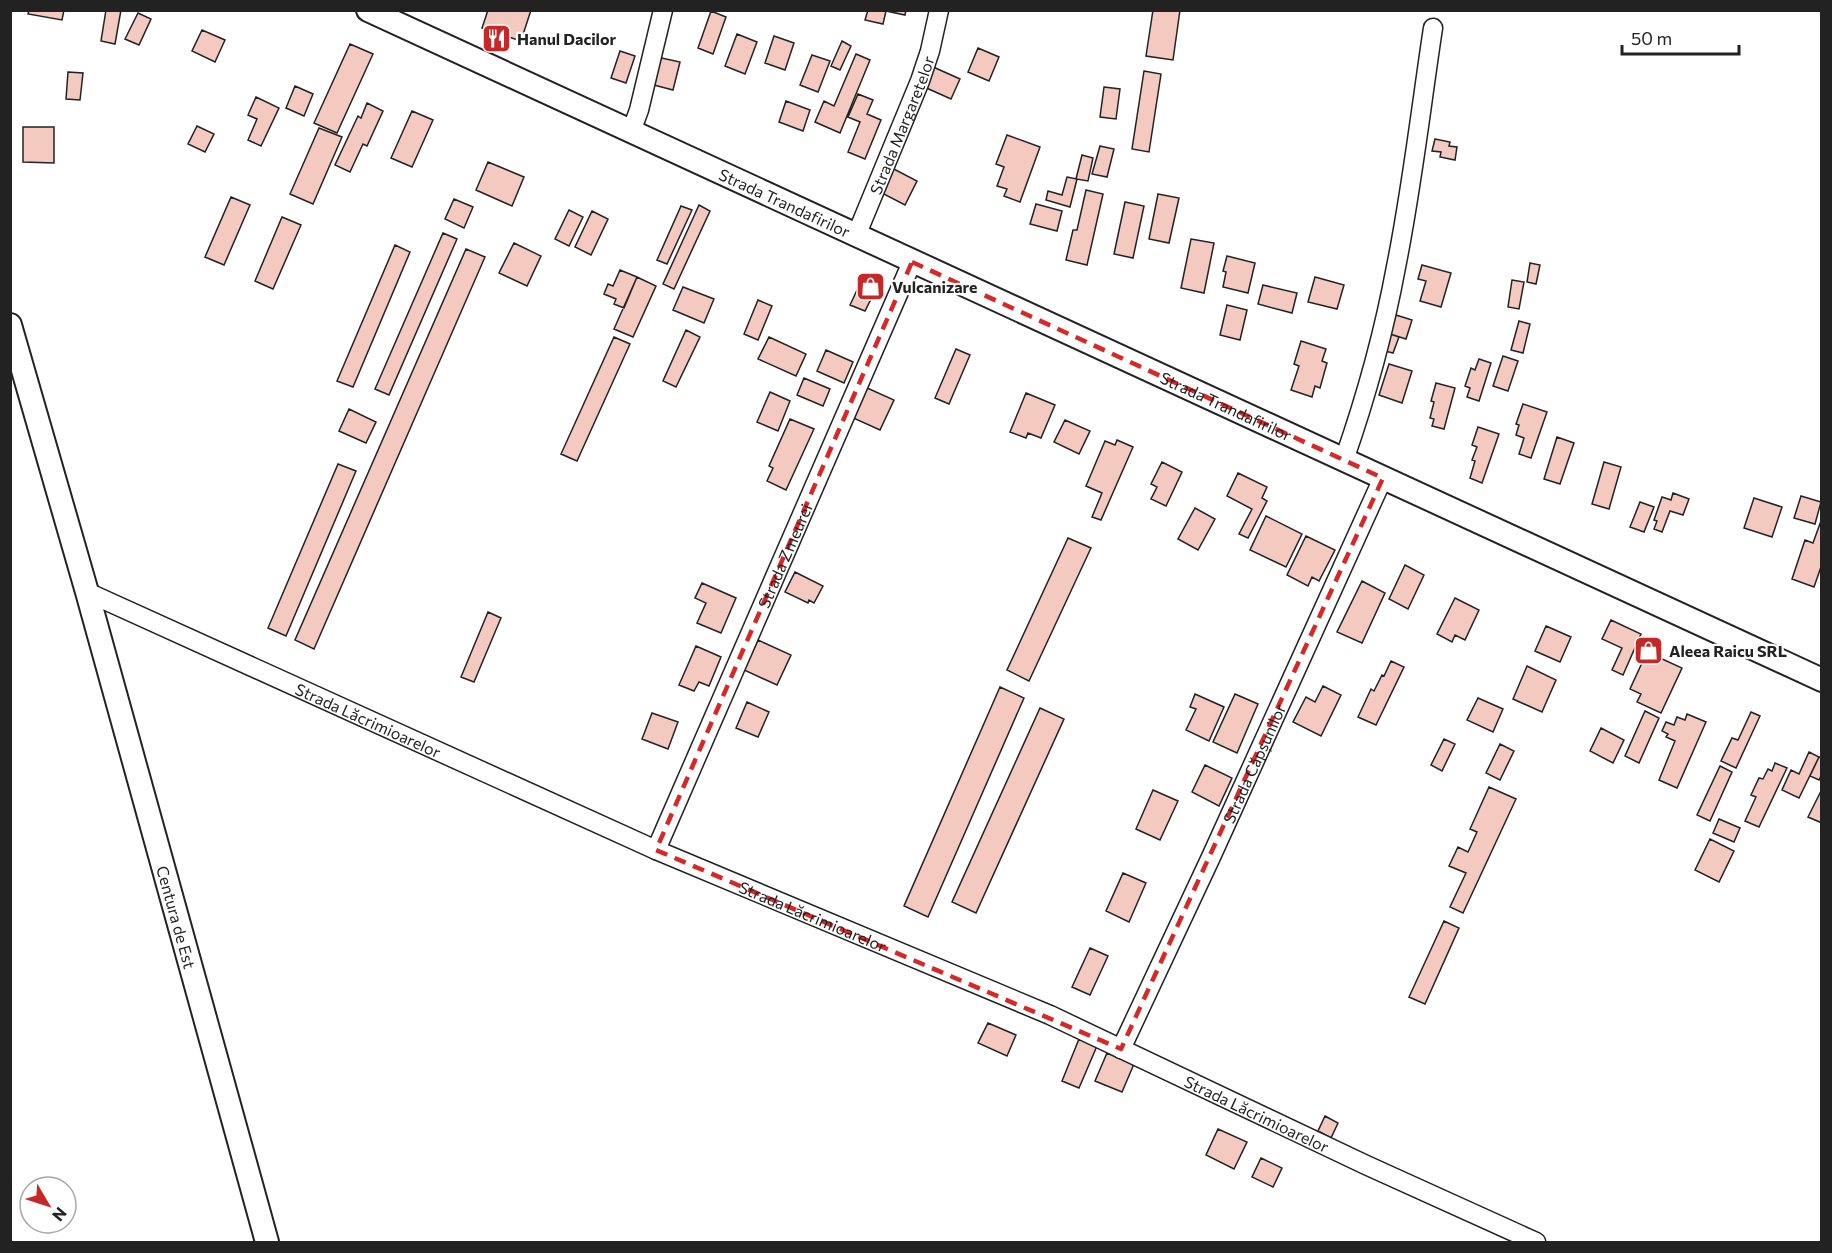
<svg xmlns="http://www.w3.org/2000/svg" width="1832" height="1253" viewBox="0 0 1832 1253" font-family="Commissioner,sans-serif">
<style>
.building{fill:#f3c9c0;stroke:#222;stroke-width:1.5}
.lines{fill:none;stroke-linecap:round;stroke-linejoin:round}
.minor-casing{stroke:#222;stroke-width:21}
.major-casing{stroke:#222;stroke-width:26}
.minor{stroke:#fff;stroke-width:18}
.major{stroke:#fff;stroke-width:22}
.marked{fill:none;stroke:#d62828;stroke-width:4.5;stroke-dasharray:12 8;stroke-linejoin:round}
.labels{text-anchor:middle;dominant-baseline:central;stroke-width:4.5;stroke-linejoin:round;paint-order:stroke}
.poi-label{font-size:16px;font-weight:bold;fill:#222;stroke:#fff;text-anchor:start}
.street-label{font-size:16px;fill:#222;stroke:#fff}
</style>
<rect width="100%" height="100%" fill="#fff"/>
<path class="building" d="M29 10H64L62 20 28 14Z
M106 10H121L115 44 101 41Z
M488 10H531L521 41 482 28Z
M868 10H906L905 15 886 11 883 24 865 20Z
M1153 10H1180L1173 60 1146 56Z
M711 11 726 17 713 54 698 48Z
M138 13 151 19 139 45 125 39Z
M202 30 225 40 215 62 192 51Z
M737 34 757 42 745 74 725 66Z
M774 36 794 43 785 70 765 63Z
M842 41 851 46 840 70 831 66Z
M350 44 373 54 337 133 314 123Z
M978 48 999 57 989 81 968 72Z
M620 51 635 56 626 83 611 78Z
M856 54 870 60 840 133 815 122 824 101 834 106Z
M812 55 830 61 818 92 800 85Z
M657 57 680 62 673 90 650 84Z
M931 66 960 79 951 99 922 86Z
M1144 71 1161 74 1149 152 1132 149Z
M68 72 83 73 80 100 66 99Z
M295 86 313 94 304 116 286 108Z
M1104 87 1120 89 1116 119 1100 117Z
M858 94 873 100 867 114 881 120 865 159 848 152 860 122 848 117Z
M256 97 279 108 261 146 248 140 257 119 248 115Z
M786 101 810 110 803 131 779 122Z
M367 103 383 111 367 146 363 144 350 172 335 165 358 116 361 118Z
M412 111 433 120 412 167 391 158Z
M197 126 214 134 205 152 188 144Z
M23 127H54V163L23 162Z
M319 128 342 137 313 204 290 194Z
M1007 135 1040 147 1020 202 1004 196 1007 189 997 186 1004 167 996 164Z
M1435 139 1450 142 1449 146 1457 147 1455 160 1440 157 1441 152 1432 151Z
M1100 146 1114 149 1107 177 1092 174Z
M1082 155 1093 158 1088 181 1076 179Z
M488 162 524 177 512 206 476 190Z
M890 167 917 181 905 205 878 191Z
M1067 177 1077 179 1070 207 1046 200 1048 191 1062 195Z
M1086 190 1103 194 1087 265 1066 260 1073 230H1077Z
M1158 194 1179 198 1169 243 1149 239Z
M231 197 250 205 224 265 205 257Z
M454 199 473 207 464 228 445 219Z
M1125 202 1144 206 1133 258 1114 254Z
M1036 204 1062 211 1057 231 1030 224Z
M699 205 710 211 674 289 663 284Z
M681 206 692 210 667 264 657 260Z
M569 210 583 217 569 246 555 239Z
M592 211 608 219 591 255 575 247Z
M282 217 301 225 273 289 255 281Z
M443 233 457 239 389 395 375 389Z
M1191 239 1214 243 1204 293 1181 288Z
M514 243 541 256 527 286 499 273Z
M395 245 410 252 353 387 337 381Z
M466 249 485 257 314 649 295 640Z
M1227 256 1255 263 1248 293 1223 287 1226 272 1223 271Z
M1530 263 1540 265 1536 284 1527 282Z
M1422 265 1451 273 1441 307 1420 301 1426 281 1418 279Z
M620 270 637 277 624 308 614 304 616 299 604 294 608 284 613 286Z
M637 277 656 286 633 337 614 329Z
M1315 277 1344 285 1337 309 1308 302Z
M1512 280 1524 282 1519 309 1508 307Z
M1263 285 1297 293 1292 313 1258 304Z
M683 287 714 299 704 323 673 310Z
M858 288 873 295 865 311 850 305Z
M758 300 772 306 758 340 744 334Z
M1227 305 1247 310 1240 340 1220 335Z
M1396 315 1412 320 1406 339 1390 334Z
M1519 321 1530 324 1523 353 1511 350Z
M686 330 700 337 676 387 663 381Z
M1390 334 1399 337 1393 353 1385 351Z
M614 337 630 344 577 461 561 454Z
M769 337 806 354 796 376 758 359Z
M1301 341 1326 349 1322 361 1327 363 1320 388 1315 386 1312 397 1291 390 1299 366 1294 364Z
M956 349 970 355 949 404 935 398Z
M826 350 853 362 844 383 817 371Z
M1503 356 1518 361 1508 391 1493 386Z
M1479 359 1491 363 1479 401 1467 397 1470 388 1465 386 1471 368 1475 370Z
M1389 364 1412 371 1402 403 1379 395Z
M804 378 830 389 823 406 797 395Z
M1436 383 1455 388 1444 429 1432 426 1434 419 1430 418 1434 402 1431 401Z
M865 387 894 400 880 430 851 417Z
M770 392 790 401 778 431 757 422Z
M1026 393 1055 405 1041 438 1028 433 1026 438 1010 432Z
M1523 404 1547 412 1531 458 1519 454 1524 438 1516 435 1519 425 1516 424Z
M349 409 376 422 366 443 339 431Z
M790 419 814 429 786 490 767 481 773 468 769 466Z
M1065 420 1090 431 1079 454 1054 442Z
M1478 427 1499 434 1482 483 1470 478 1475 461 1472 460 1477 447 1472 445Z
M1557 437 1574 443 1560 484 1544 479Z
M1117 440 1133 447 1101 520 1092 517 1102 493 1086 486 1105 441 1115 445Z
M1162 462 1182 472 1166 506 1151 499 1157 487 1151 484Z
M1604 462 1621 467 1609 509 1592 504Z
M338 464 356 471 286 636 268 628Z
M1238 473 1267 487 1262 498 1267 501 1248 538 1239 534 1252 509 1227 496Z
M1673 493 1689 499 1683 515 1670 511 1662 532 1654 529 1657 521 1654 520 1662 497 1671 500Z
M1801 496 1821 502 1815 524 1794 518Z
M1754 498 1782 507 1772 537 1744 528Z
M1640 502 1654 507 1644 532 1630 527Z
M1195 508 1215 519 1198 550 1178 539Z
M1266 516 1302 534 1286 567 1250 550Z
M1822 518V564L1814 587 1792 579 1805 540 1813 543Z
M1306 536 1335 550 1319 581 1312 577 1308 586 1287 575Z
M1068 538 1091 548 1029 681 1007 670Z
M1405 565 1424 575 1408 609 1389 599Z
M795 572 823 586 814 603 809 600 808 603 785 592Z
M1362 581 1385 593 1362 643 1337 632Z
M702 583 736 598 721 633 697 623 706 603 695 598Z
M1455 598 1479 610 1465 640 1455 635 1452 642 1437 634Z
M488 612 501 618 474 682 461 677Z
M1611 620 1641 634 1623 675 1612 670 1622 648 1602 639Z
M1546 626 1571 637 1560 662 1535 651Z
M758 640 791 655 777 685 744 670Z
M696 646 721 657 709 686 699 682 694 691 679 685Z
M1647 652 1682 668 1661 713 1637 702 1641 694 1630 689Z
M1391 661 1404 667 1376 725 1358 717 1371 689 1374 691 1382 675 1384 676Z
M1527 666 1556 680 1542 712 1513 699Z
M1323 686 1341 695 1321 736 1293 722 1306 697 1315 702Z
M1000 687 1024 698 928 917 904 906Z
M1195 694 1224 707 1209 741 1186 730 1196 709 1190 707Z
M1235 694 1258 704 1237 753 1213 742Z
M1478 698 1503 709 1493 732 1467 720Z
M747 702 769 712 758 737 736 728Z
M1040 708 1064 719 976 913 952 902Z
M1645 711 1659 718 1639 763 1625 756Z
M1751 712 1760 716 1736 768 1721 761 1732 738 1738 740Z
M652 713 678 722 668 749 642 739Z
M1687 714 1706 722 1677 788 1659 780 1675 741 1666 737 1668 734 1662 731 1666 722 1674 725 1677 717 1685 720Z
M1601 728 1624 740 1613 763 1590 751Z
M1444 739 1455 744 1442 771 1431 765Z
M1500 744 1514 751 1500 780 1486 773Z
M1809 752 1819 757 1799 798 1782 790 1791 770 1799 774Z
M1819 757 1822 758V774L1819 780 1810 776Z
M1775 763 1787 768 1759 827 1745 821 1756 797 1751 795 1759 778 1763 779 1768 769 1772 771Z
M1205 765 1232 778 1219 806 1192 792Z
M1720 766 1732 772 1710 821 1697 815Z
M1489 787 1516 799 1463 913 1450 907 1466 873 1449 866 1458 847 1468 852 1477 832 1470 829Z
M1822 789V823L1808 817Z
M1153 790 1178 801 1160 840 1136 829Z
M1719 819 1740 828 1734 842 1713 833Z
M1710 839 1734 851 1719 882 1695 870Z
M1123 873 1146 883 1129 922 1106 911Z
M1444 921 1459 928 1425 1004 1409 997Z
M1090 948 1108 956 1090 995 1072 987Z
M988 1023 1016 1035 1007 1056 978 1043Z
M1079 1039 1097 1046 1079 1088 1062 1081Z
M1107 1053 1134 1064 1122 1092 1095 1081Z
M1325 1116 1338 1123 1331 1138 1318 1131Z
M1218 1129 1247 1142 1234 1169 1206 1155Z
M1261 1158 1282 1168 1273 1187 1252 1177Z"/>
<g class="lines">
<defs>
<g id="minor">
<path d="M631 132 639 110 663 10"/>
<path id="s1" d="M856 236 920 81 930 51 939 10"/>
<path d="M1344 460C1366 397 1384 332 1396 267 1412 188 1421 107 1433 28"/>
<path id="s2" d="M87 592 656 850 1050 1015 1366 1165 1536 1242"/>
<path id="s3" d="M656 850 912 262"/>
<path id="s4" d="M1121 1049 1211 857 1383 478"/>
</g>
<g id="major">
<path id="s5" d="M368 10 1822 680"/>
<path id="s6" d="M10 325 87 592 267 1242"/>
</g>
</defs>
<use href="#minor" class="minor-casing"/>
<use href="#major" class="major-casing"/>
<use href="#minor" class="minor"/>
<use href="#major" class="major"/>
</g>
<path class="marked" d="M912 262 1383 478 1121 1049 656 850Z"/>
<defs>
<symbol id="restaurant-square" viewBox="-11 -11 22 22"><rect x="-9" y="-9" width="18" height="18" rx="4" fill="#c62828" stroke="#fff"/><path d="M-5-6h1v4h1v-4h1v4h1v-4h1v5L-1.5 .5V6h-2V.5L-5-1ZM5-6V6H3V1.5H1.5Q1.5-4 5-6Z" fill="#fff"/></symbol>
<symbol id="shop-square" viewBox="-11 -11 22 22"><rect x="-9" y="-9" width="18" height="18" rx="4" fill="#c62828" stroke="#fff"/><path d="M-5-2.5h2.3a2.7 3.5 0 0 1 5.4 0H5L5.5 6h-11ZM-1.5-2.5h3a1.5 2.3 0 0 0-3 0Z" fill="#fff"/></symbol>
</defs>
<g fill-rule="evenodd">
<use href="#restaurant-square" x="480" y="22" width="33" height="33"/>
<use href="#shop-square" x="854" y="270" width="33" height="33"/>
<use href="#shop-square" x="1632" y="634" width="33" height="33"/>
</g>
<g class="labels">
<g class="poi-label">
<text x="517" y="38">Hanul Dacilor</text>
<text x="892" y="286">Vulcanizare</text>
<text x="1669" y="650">Aleea Raicu SRL</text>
</g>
<g class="street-label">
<text stroke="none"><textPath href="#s1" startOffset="120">Strada Margaretelor</textPath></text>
<text stroke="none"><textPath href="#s5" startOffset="459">Strada Trandafirilor</textPath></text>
<text stroke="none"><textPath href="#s5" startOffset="945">Strada Trandafirilor</textPath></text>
<text stroke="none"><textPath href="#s3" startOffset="321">Strada Zmeurei</textPath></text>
<text stroke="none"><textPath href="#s2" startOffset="309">Strada Lăcrimioarelor</textPath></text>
<text stroke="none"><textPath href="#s4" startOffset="315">Strada Căpșunilor</textPath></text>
<text stroke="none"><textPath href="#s2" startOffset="795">Strada Lăcrimioarelor</textPath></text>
<text stroke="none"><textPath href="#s6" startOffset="615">Centura de Est</textPath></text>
<text stroke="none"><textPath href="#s2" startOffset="1281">Strada Lăcrimioarelor</textPath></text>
</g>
</g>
<rect width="1832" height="1253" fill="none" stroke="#222222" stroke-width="24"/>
<g transform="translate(48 1205) rotate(129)"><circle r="28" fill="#ffffff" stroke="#a7a7a7" stroke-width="1.5"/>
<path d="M0-4.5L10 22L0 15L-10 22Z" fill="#c62828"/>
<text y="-9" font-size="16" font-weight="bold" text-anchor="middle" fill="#222222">N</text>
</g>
<path d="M1622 45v9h117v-9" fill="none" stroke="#222222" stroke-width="3"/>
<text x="1631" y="45" font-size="18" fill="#222222" stroke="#ffffff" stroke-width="4.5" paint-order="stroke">50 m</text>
</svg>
